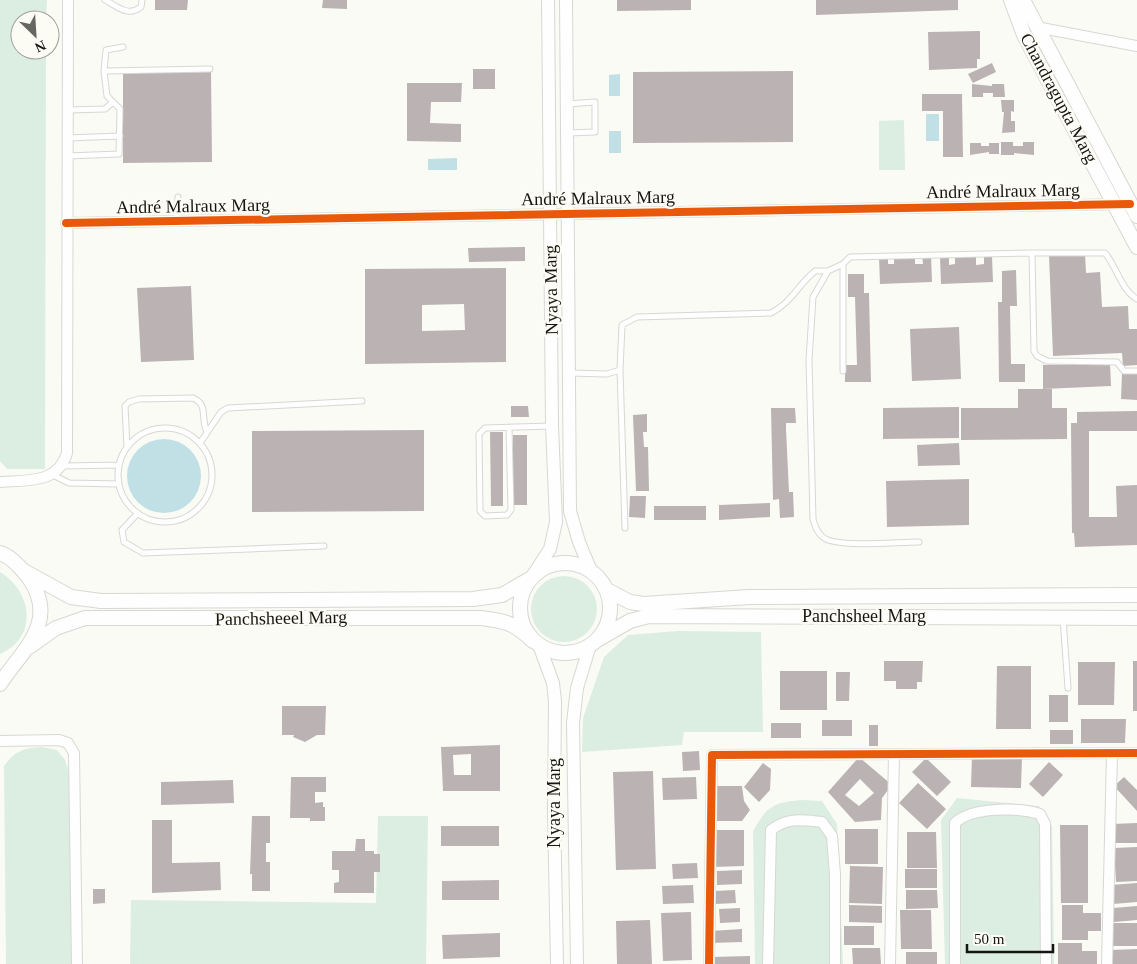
<svg xmlns="http://www.w3.org/2000/svg" width="1137" height="964" viewBox="0 0 1137 964" font-family="Georgia,serif">
<style>
.green{fill:#dcede1}
.water{fill:#c0e0e6}
.building{fill:#bab2b3;fill-rule:evenodd}
.lines{fill:none;stroke-linecap:round;stroke-linejoin:round}
.service-casing{stroke:#d7d7d3;stroke-width:7}
.minor-casing{stroke:#d7d7d3;stroke-width:12}
.tertiary-casing{stroke:#d7d7d3;stroke-width:14}
.secondary-casing{stroke:#d7d7d3;stroke-width:16}
.service{stroke:#fefefe;stroke-width:5}
.minor{stroke:#fefefe;stroke-width:10}
.tertiary{stroke:#fefefe;stroke-width:12}
.secondary{stroke:#fefefe;stroke-width:14}
.cycleway-casing{stroke:#fdfcf4;stroke-width:11}
.cycleway{stroke:#e8590c;stroke-width:8}
.labels{text-anchor:middle;dominant-baseline:central;stroke-width:5;stroke-linejoin:round;paint-order:stroke}
.street-label{font-size:18px;fill:#151512;stroke:#fdfcf4}
</style>
<rect width="100%" height="100%" fill="#fbfbf6"/>
<path class="green" d="M0 0H47L46 20H20V50H46L45 469H7L0 461Z
M904 120 905 170H879V121Z
M0 572C33 592 38 638 0 654Z
M531 609a33 33 0 1 1 66 0a33 33 0 1 1-66 0Z
M678 631 761 632 763 732H684L682 745 582 752 583 718 604 657 628 635Z
M42 747 57 750 65 760 69 772 72 964H6L4 766C15 751 23 748 42 747Z
M957 798 1039 806 1052 826 1054 964H945L941 820Z
M801 800 822 801 837 824 843 964H755L753 831C767 806 773 803 801 800Z
M378 816H428L426 964H130L131 900 376 903Z"/>
<path class="water" d="M620 74V96H609V75Z
M926 114H939V141H926Z
M609 131H621V153H609Z
M457 158V170H428V159Z
M127 476a37 37 0 1 1 74 0a37 37 0 1 1-74 0Z"/>
<path class="building" d="M155 0H188L187 10H155Z
M323 0H347V9L322 8Z
M617 0H691V10L617 11Z
M816 0H958V10L816 15Z
M980 31V59H977V68L929 70 928 32Z
M992 63 996 72 973 83 968 74Z
M473 69H495V89H473Z
M793 71V142L633 143V72Z
M211 72 212 162 123 163V73Z
M407 83H462L461 102H431L430 123 461 124V142L407 141Z
M972 84 992 86V84H1004L1005 97H993V93H983V97H972Z
M922 94H962L963 157H943V111H922Z
M1001 100H1014V112L1011 111V121H1015V132L1002 133 1004 112H1002Z
M1001 142H1013V146H1023V142H1034V155L1014 153V155H1001Z
M970 143H981V146H989V143H999V154H989V152L970 155Z
M525 247V261L469 262 468 248Z
M1085 253 1086 273 1100 272 1102 307 1128 306 1129 329H1137V365L1123 366 1122 353 1053 356 1049 255Z
M922 255H931L932 282 880 284 879 257H888V264H894V256H915V264H923Z
M976 256V265L984 264V256H992L993 282 941 284 940 257H949V265L955 264V257Z
M506 268V362L365 364V269ZM464 304 465 330 422 331V305Z
M1016 270 1017 306H1010L1011 364H1025V382H999L998 302H1002V271Z
M848 274H864V293H869L871 382H845V365H857L855 297H848Z
M191 286 194 360 141 362 137 288Z
M959 327 961 379 912 381 910 329Z
M1110 363 1111 386 1043 389V365Z
M1122 374H1137V400L1121 399Z
M1018 389H1052V408H1067V439L961 440V408H1018Z
M511 406H528L529 417H511Z
M959 407V438L883 439V408Z
M771 408H795L796 423H786V429L789 492H793L794 517 780 518 779 499 773 500Z
M1137 411V431H1089V517H1117L1116 486 1137 485V545L1075 547 1074 533H1072L1071 423H1077V412Z
M647 414V432H643L644 447H648L649 491H636L633 415Z
M424 430V511L252 512V431Z
M490 432H503V506H491Z
M513 435H527V505H513Z
M959 443 960 465 918 466 917 445Z
M969 479V525L887 527 886 481Z
M630 496H646L645 518 629 517Z
M770 503V517L719 520V505Z
M654 506H706V520H654Z
M884 661H923L922 682H917V689H896V681H884Z
M1133 661H1137V711H1133Z
M1078 662H1115L1114 705H1078Z
M997 666H1031V729H996Z
M780 671H827V710H780Z
M836 672H850L849 701H836Z
M1049 695H1068V722H1049Z
M282 706H326L325 735H317L305 742 293 737 294 735H282Z
M1081 719H1126L1125 743H1081Z
M822 720H852V736H822Z
M771 723H801V738H771Z
M869 725H878V746H869Z
M1050 730H1073V744H1050Z
M500 745V791H443L441 747ZM471 754V775H454L453 755Z
M699 751 700 770 683 771 682 752Z
M972 755 1022 757 1021 788 971 787Z
M859 757 892 785 882 798 881 820 855 822 828 792ZM860 779 874 793 859 806 845 795Z
M926 758 951 782 937 796 912 772Z
M1049 762 1063 775 1043 797 1029 784Z
M763 763 771 769 770 790 759 802 744 787Z
M653 771 656 869 616 870 613 772Z
M291 777H326V792H315V803L323 802V807H325V821H310V818H290Z
M696 777 697 799 663 800 662 778Z
M1124 777 1137 790V811L1114 786Z
M233 780 234 803 161 805V782Z
M918 783 946 809 927 829 899 803Z
M713 786H742L744 801 750 810 742 821H713Z
M252 816H270V843H266V862H270V891H252V874H250Z
M152 820H172V863L220 862 221 890 152 893Z
M1137 823V843H1112V824Z
M1060 825H1088V903H1061Z
M441 826H499V846H441Z
M845 829H878V864H845Z
M713 830H744V866L713 867Z
M907 832H936L937 868H907Z
M356 839H365V851H374V854H380V872H374V893H334V883L339 882V870H332V851H355Z
M1137 847V881L1116 882 1114 848Z
M697 863 698 878 673 879 672 864Z
M850 866 883 867 882 904 849 903Z
M905 869H937V888H905Z
M742 870V884L717 885V871Z
M499 880V900H442V881Z
M1137 883V902L1113 904 1111 885Z
M693 885 694 903 663 904 662 886Z
M93 889H105V903L93 904Z
M735 890 736 903 715 904 714 891Z
M906 890H937L938 908 906 909Z
M849 905 882 906V923L849 922Z
M1062 905H1083V913H1101V931H1088V940H1062Z
M1137 906V920L1114 922 1113 908Z
M740 908V922L720 923 719 909Z
M900 910H931L932 949H901Z
M691 912 692 960 663 961 661 913Z
M650 920 652 964H617L616 921Z
M1109 923H1137V946H1110Z
M844 926H874V945H844Z
M742 929V942L710 943V931Z
M500 933V957L443 959 442 935Z
M1058 943H1082V951H1097V964H1058Z
M852 948H880L881 964H853Z
M1137 949V964H1111V950Z
M906 952H937V964H906Z
M750 956V964H711V957Z"/>
<g class="lines">
<defs>
<path id="service" d="M105 0C118 7 128 17 141 7L142 0
M104 71 106 50 123 47
M567 104 595 102V132L568 133
M67 110 105 109 113 102
M67 138 120 136
M67 156 119 154 120 109 107 96 104 71 210 69
M177 221 178 197
M1032 253H1105C1117 267 1121 290 1137 299
M843 264 828 271 813 297 809 360 813 519C815 527 819 537 828 540 849 547 896 542 919 542
M620 370 625 528
M843 371V264L850 257 1032 253 1034 351 1037 356 1047 361 1117 362 1124 371H1137
M569 373 607 374 620 370 622 325 637 317 771 313C791 303 798 285 815 271H828
M118 475a47 47 0 1 1 94 0a47 47 0 1 1-94 0Z
M509 428 511 510 507 515 485 516 480 511 479 434 485 428 552 426
M200 443 221 412 228 408 362 401
M127 447 125 406 129 402 139 399 193 398C209 405 200 418 207 432
M63 466 119 465
M53 475 69 483 119 484
M137 514 122 530 124 542 143 553 324 546
M1063 618 1068 688"/>
<path id="minor" d="M1036 27 1137 46
M66 223 1130 204
M0 482C27 480 58 484 67 453L68 0
M0 741 59 740 68 743 74 753 77 964
M709 964 712 755 1137 753
M768 964 771 830C788 817 801 820 822 822L832 836 835 874V964
M890 964 894 755
M955 964V823C971 807 1018 807 1040 814L1045 824 1046 964
M1107 964 1112 754"/>
<path id="tertiary" d="M566 0 570 511 579 542 591 571
M533 575 550 549 556 522 552 426 548 0
M539 645 553 683 555 701 554 810 557 964
M577 964 573 723 577 688 590 645"/>
<path id="secondary" d="M1011 0 1024 35 1137 247
M1023 0 1137 216
M0 553C10 556 22 569 29 578 60 623 21 651 0 684
M520 608a45 45 0 1 1 90 0a45 45 0 1 1-90 0Z
M22 570 71 597 101 601 473 599 502 595 528 580
M607 590 630 602 644 604 749 597 1137 595
M597 640 630 621 649 616 1137 618
M29 647 56 628 85 618H481C506 621 514 623 533 641"/>
</defs>
<use href="#service" class="service-casing"/>
<use href="#minor" class="minor-casing"/>
<use href="#tertiary" class="tertiary-casing"/>
<use href="#secondary" class="secondary-casing"/>
<use href="#service" class="service"/>
<use href="#minor" class="minor"/>
<use href="#tertiary" class="tertiary"/>
<use href="#secondary" class="secondary"/>
<defs>
<path id="cycleway" d="M66 223 1130 204
M709 964 712 755 1137 753"/>
</defs>
<use href="#cycleway" class="cycleway-casing"/>
<use href="#cycleway" class="cycleway"/>
</g>
<g class="labels">
<g class="street-label">
<text transform="translate(1059 98) rotate(62)">Chandragupta Marg</text>
<text transform="translate(1003 191) rotate(-1)">André Malraux Marg</text>
<text transform="translate(598 198) rotate(-1)">André Malraux Marg</text>
<text transform="translate(193 206) rotate(-1)">André Malraux Marg</text>
<text transform="translate(551 290) rotate(-91)">Nyaya Marg</text>
<text x="864" y="616">Panchsheel Marg</text>
<text transform="translate(281 618) rotate(-1)">Panchsheeel Marg</text>
<text transform="translate(554 803) rotate(-90)">Nyaya Marg</text>
</g>
</g>
<g transform="translate(35 35) rotate(155)"><circle r="24" fill="#fdfcf4" stroke="#a0a09a"/>
<path d="M0-4L9 19L0 12L-9 19Z" fill="#666662"/>
<text y="-8" font-size="14" font-weight="bold" text-anchor="middle" fill="#151512">N</text>
</g>
<path d="M967 944v8h86v-8" fill="none" stroke="#151512" stroke-width="2.5"/>
<text x="974" y="944" font-size="15" fill="#151512" stroke="#fdfcf4" stroke-width="4" paint-order="stroke">50 m</text>
</svg>
